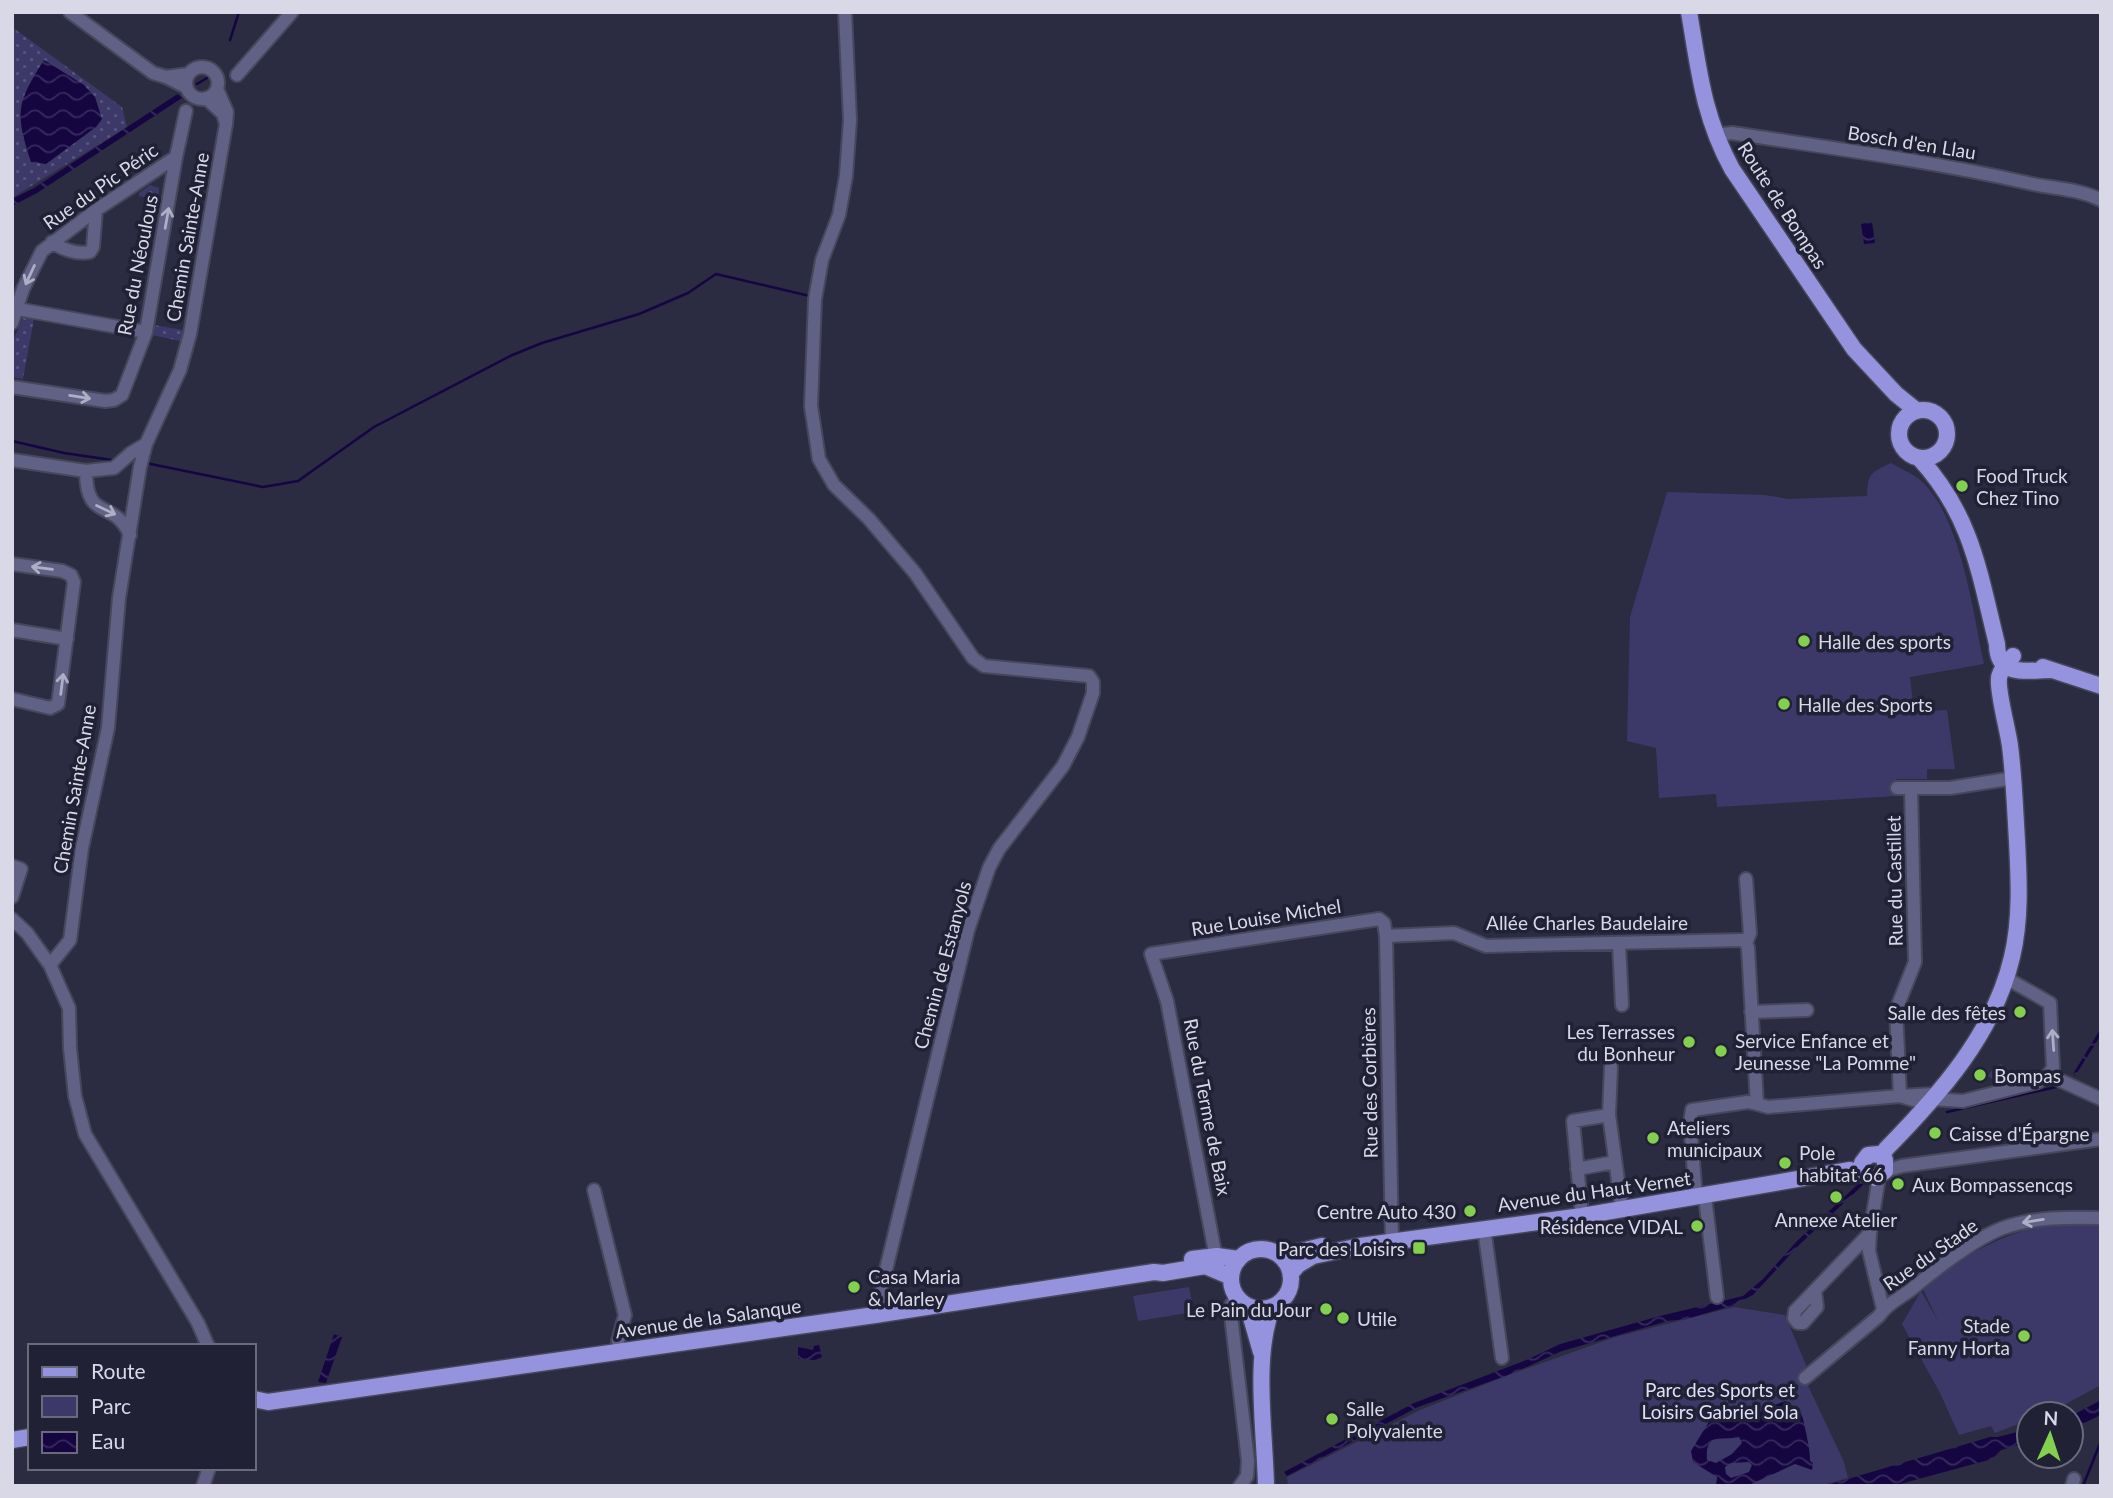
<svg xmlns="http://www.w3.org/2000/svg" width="2113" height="1498" viewBox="0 0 2113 1498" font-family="Lato,sans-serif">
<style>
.grass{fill:url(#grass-dots)}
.park{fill:#3c3969}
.water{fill:url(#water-waves);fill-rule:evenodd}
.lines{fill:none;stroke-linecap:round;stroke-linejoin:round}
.stream{stroke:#150642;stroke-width:2.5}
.minor-casing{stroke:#47475c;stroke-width:16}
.major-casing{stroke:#47475c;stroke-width:19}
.minor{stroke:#616186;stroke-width:12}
.major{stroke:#9593de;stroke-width:16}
.oneway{stroke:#aeaec5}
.poi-dot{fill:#84d04e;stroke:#212136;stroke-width:2.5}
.labels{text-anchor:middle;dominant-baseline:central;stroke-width:7;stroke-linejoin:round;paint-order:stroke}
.street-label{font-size:19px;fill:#d8d8e7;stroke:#212136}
.poi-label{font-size:19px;fill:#d8d8e7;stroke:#212136;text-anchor:start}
.park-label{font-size:19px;fill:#dfe0f7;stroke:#212136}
</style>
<defs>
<pattern id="grass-dots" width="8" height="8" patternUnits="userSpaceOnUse" patternTransform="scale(1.75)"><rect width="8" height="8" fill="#3c3969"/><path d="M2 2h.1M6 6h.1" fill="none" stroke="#57557e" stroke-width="1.8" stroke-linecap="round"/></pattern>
<pattern id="water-waves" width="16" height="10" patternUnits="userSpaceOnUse" patternTransform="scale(1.75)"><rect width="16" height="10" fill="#150642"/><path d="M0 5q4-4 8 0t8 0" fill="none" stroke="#362a5d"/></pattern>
</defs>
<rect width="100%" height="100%" fill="#2b2b41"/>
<path class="grass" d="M12 27 122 107 127 127 12 198Z
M150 185 159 188 158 200 139 196V193Z
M23 318 34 319 23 379 12 377V343Z
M154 325 183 330 180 341 152 335Z"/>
<path class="park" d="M1891 463C1900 468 1911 473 1919 479 1961 514 1973 613 1984 664L1910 677 1914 712 1947 710 1955 769H1927V779H1896V796L1717 807 1716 794 1659 798 1656 748 1627 741 1630 617 1667 492 1765 495 1788 499 1867 496C1868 473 1870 473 1891 463Z
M2001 1064 2013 1072 2012 1075 1992 1079 1988 1076 1995 1066Z
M2055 1223 2101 1226V1385L2049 1413 2029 1414V1420L1995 1433 1991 1426 1959 1435 1940 1393 1902 1324 1921 1291 1938 1321 1922 1287C1964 1256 2003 1232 2055 1223Z
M1189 1287 1194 1312 1138 1321 1133 1296Z
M1734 1307 1785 1315 1806 1365 1803 1375 1844 1462 1848 1478 1819 1486H1288L1287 1477 1420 1410 1511 1374 1615 1337Z"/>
<path class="water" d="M44 60 84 85 95 97 102 119 96 127 46 164 31 162C15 113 16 104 44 60Z
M179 93 182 98 37 193 12 206V199L34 188Z
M1872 222 1875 243 1864 244 1861 224Z
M2101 1028V1035L2075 1076 2073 1074Z
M1862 1183 1863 1185 1799 1245 1753 1295 1731 1306 1686 1319 1668 1321 1562 1351 1511 1374 1418 1407 1287 1476 1284 1472 1414 1403 1529 1359 1560 1344 1660 1316 1743 1296 1763 1279 1797 1241 1857 1185Z
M334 1334 342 1337 326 1383 318 1382Z
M819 1345 822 1357 815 1360 798 1359V1347L813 1350 814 1346Z
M2101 1400V1415L2071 1429V1416Z
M1785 1401C1803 1412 1802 1413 1806 1432 1808 1443 1810 1450 1810 1461L1813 1463 1812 1470 1795 1464 1747 1486H1716L1717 1477 1693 1462 1691 1451 1710 1420 1739 1413 1760 1411ZM1739 1437 1742 1443 1732 1454 1716 1463 1707 1460C1705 1432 1720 1441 1739 1437ZM1749 1462 1752 1465 1749 1472 1731 1478 1726 1474 1725 1467 1731 1463Z
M2029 1429V1442L2001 1450 1992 1459 1893 1486H1824L1990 1437H1998Z"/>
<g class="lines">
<path class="stream" d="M230 40 239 12
M197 84 207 78
M12 441 64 453 112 460
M146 463 263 487 298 481 374 427 510 356 542 343 639 314 688 293 716 274 810 296
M1947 1112 2056 1087
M2083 1486 2101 1441"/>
<defs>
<path id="minor" d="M70 12 153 73 166 77
M845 12 850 120 846 176 839 215 822 260 815 299 811 406 819 459 834 485 869 519 915 573 973 658 984 666 1089 676 1093 682V693L1078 737 1063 766 999 849 989 868 968 930 875 1315
M186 83a16 16 0 1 1 32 0a16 16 0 1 1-32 0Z
M237 75 292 12
M186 87 166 77 189 74
M206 98 223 114 226 124 227 112 217 89
M1715 135 1732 133C1831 148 1930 161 2028 183 2053 189 2077 188 2101 200
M52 242C61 249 78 255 90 252L93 247 96 210
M12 308 146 332
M12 323 23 289 42 251 96 210 176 157
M12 387 105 401 114 400 122 395 146 332 176 157 186 111
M12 460 86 471
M130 535C114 498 86 523 86 471L114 468 131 453 146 444
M12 564 62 571 71 575 74 582 58 704 50 708 12 699
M12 630 67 639
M1897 788H1950L2014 778
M12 866 21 869 12 897
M1746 879 1750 933 1746 943
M12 919 27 933 50 965
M1386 936 1454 933 1486 946 1743 940 1746 943
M1746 943 1748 948 1757 1104 1768 1107 1900 1096 1896 1010 1915 962 1911 788
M1619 944 1622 1005
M1751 1012 1807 1010
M1611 1067 1609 1115 1622 1210
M2048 1075 2101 1099
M1931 1099 1963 1101 2038 1082 2048 1075 2053 1068 2050 1003 2006 978
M1927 1104 1900 1096 1935 1094
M1577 1169 1615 1162
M1885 1171 1902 1166 2101 1139
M1879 1177 1870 1233 1869 1251 1883 1309
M594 1190 625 1315 618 1341 620 1352
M1705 1197 1717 1297
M1696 1198 1690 1123 1692 1110 1748 1102 1757 1104
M1582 1216 1573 1121 1609 1115
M1484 1228 1502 1358
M1217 1263 1167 1001 1151 954 1379 919 1384 923 1386 936 1392 1242
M1815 1291 1817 1307 1803 1323H1798L1794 1318 1795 1311 1870 1233
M1236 1297 1230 1307 1248 1461 1247 1476 1240 1486
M208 1346 198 1323 85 1134 75 1096 70 1048 69 1008 50 965 70 940 82 848 108 728 119 598 140 467 146 444 180 370 190 334 226 124
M1805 1378 1879 1316C1886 1304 1902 1297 1913 1288 1936 1269 1976 1238 2003 1228 2034 1217 2068 1217 2101 1218
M203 1486 209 1468
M2072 1486 2074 1479"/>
<path id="major" d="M1689 12C1699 70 1703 116 1732 169L1854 349 1896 394 1917 411
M1899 434a24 24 0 1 1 48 0a24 24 0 1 1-48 0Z
M1920 459C1972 516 1979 572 1997 644 1997 678 2027 670 2051 670
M2043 667 2101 686
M1882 1157 1886 1149C1939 1095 1994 1034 2012 957 2021 919 2019 880 2017 841 2015 809 2014 777 2010 746 2008 730 1997 691 1999 678 2000 670 2008 662 2013 656
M1231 1279a30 30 0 1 1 60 0a30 30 0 1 1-60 0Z
M1281 1256 1322 1246
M1192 1259 1217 1256 1238 1259
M1291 1273 1298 1265 1313 1256 1360 1246 1582 1216 1850 1170 1876 1178 1885 1171V1160L1879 1154 1868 1155 1862 1163 1864 1173
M1248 1307 1261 1352
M254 1399 268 1402 875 1315 1154 1272 1163 1273 1205 1266 1231 1277
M12 1440 30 1437
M1266 1486C1265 1432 1253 1357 1272 1308"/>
</defs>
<use href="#minor" class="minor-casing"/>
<use href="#major" class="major-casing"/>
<use href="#minor" class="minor"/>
<use href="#major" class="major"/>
</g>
<defs><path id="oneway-shaft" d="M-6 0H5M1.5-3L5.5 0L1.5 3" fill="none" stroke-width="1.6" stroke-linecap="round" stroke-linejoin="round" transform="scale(1.75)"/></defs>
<g class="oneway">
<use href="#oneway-shaft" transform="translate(167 218) rotate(-80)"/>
<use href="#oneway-shaft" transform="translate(30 275) rotate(115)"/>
<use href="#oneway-shaft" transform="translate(80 397) rotate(9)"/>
<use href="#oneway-shaft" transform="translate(106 510) rotate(26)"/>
<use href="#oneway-shaft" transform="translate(42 568) rotate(-172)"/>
<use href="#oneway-shaft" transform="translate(62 684) rotate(-83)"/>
<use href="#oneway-shaft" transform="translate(2053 1040) rotate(-94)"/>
<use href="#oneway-shaft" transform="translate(2033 1221) rotate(171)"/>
</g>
<g class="poi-dot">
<circle cx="1962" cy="486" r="7"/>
<circle cx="1804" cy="641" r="7"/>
<circle cx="1784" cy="704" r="7"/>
<circle cx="2020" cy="1012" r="7"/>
<circle cx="1689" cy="1042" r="7"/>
<circle cx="1721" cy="1051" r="7"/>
<circle cx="1980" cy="1075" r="7"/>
<circle cx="1935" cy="1133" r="7"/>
<circle cx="1653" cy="1138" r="7"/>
<circle cx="1785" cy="1163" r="7"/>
<circle cx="1898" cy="1184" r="7"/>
<circle cx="1836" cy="1197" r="7"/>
<circle cx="1470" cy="1211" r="7"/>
<circle cx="1697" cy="1226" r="7"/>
<rect x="1412" y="1241" width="14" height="14" rx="3.5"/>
<circle cx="854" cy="1287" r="7"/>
<circle cx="1326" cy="1309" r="7"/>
<circle cx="1343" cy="1318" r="7"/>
<circle cx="2024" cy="1336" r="7"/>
<circle cx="1332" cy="1419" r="7"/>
</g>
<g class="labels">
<g class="street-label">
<text transform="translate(1912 142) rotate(9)">Bosch d'en Llau</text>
<text transform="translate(100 186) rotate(-35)">Rue du Pic Péric</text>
<text transform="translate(1783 205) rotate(57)">Route de Bompas</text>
<text transform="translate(187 237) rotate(-80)">Chemin Sainte-Anne</text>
<text transform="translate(137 265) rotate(-79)">Rue du Néoulous</text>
<text transform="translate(74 789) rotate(-80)">Chemin Sainte-Anne</text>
<text transform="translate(1894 881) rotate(-91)">Rue du Castillet</text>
<text transform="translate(1266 917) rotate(-9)">Rue Louise Michel</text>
<text x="1587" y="922">Allée Charles Baudelaire</text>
<text transform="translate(942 965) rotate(-75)">Chemin de Estanyols</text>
<text transform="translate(1369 1083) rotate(-91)">Rue des Corbières</text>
<text transform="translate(1208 1107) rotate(79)">Rue du Terme de Baix</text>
<text transform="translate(1594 1191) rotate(-8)">Avenue du Haut Vernet</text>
<text transform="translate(1930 1254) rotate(-35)">Rue du Stade</text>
<text transform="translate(708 1318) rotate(-8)">Avenue de la Salanque</text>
</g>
<g class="poi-label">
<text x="1976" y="475">Food Truck<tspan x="1976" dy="22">Chez Tino</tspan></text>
<text x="1818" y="641">Halle des sports</text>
<text x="1798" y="704">Halle des Sports</text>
<text x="2006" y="1012" text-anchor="end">Salle des fêtes</text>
<text x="1675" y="1031" text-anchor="end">Les Terrasses<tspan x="1675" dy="22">du Bonheur</tspan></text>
<text x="1735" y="1040">Service Enfance et<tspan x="1735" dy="22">Jeunesse "La Pomme"</tspan></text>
<text x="1994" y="1075">Bompas</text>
<text x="1667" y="1127">Ateliers<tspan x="1667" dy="22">municipaux</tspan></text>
<text x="1949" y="1133">Caisse d'Épargne</text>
<text x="1799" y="1152">Pole<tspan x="1799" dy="22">habitat 66</tspan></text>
<text x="1912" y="1184">Aux Bompassencqs</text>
<text x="1456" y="1211" text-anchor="end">Centre Auto 430</text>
<text x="1836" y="1219" text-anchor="middle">Annexe Atelier</text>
<text x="1683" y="1226" text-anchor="end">Résidence VIDAL</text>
<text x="1405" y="1248" text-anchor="end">Parc des Loisirs</text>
<text x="868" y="1276">Casa Maria<tspan x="868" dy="22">&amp; Marley</tspan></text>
<text x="1312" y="1309" text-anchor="end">Le Pain du Jour</text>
<text x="1357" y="1318">Utile</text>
<text x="2010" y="1325" text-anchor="end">Stade<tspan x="2010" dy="22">Fanny Horta</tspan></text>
<text x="1346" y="1408">Salle<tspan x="1346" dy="22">Polyvalente</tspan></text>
</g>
<g class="park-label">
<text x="1720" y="1389">Parc des Sports et<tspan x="1720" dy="22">Loisirs Gabriel Sola</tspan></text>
</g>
</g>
<rect width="2113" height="1498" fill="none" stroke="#d8d8e7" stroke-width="28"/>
<rect x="28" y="1344" width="228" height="126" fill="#212136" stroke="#6a6a7d" stroke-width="2"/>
<rect x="42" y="1367" width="35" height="10" fill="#9593de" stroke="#6a6a7d" stroke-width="2"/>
<text x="91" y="1379" font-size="21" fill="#d8d8e7">Route</text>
<rect x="42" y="1396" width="35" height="21" fill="#3c3969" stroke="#6a6a7d" stroke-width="2"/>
<text x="91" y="1414" font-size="21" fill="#d8d8e7">Parc</text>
<rect x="42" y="1432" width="35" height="21" fill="url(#water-waves)" stroke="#6a6a7d" stroke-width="2"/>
<text x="91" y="1449" font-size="21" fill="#d8d8e7">Eau</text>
<g transform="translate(2050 1435) rotate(3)"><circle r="33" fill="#212136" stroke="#6a6a7d" stroke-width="2"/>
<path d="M0-5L12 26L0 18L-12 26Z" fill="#84d04e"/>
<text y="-10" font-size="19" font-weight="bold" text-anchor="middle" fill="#d8d8e7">N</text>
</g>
</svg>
